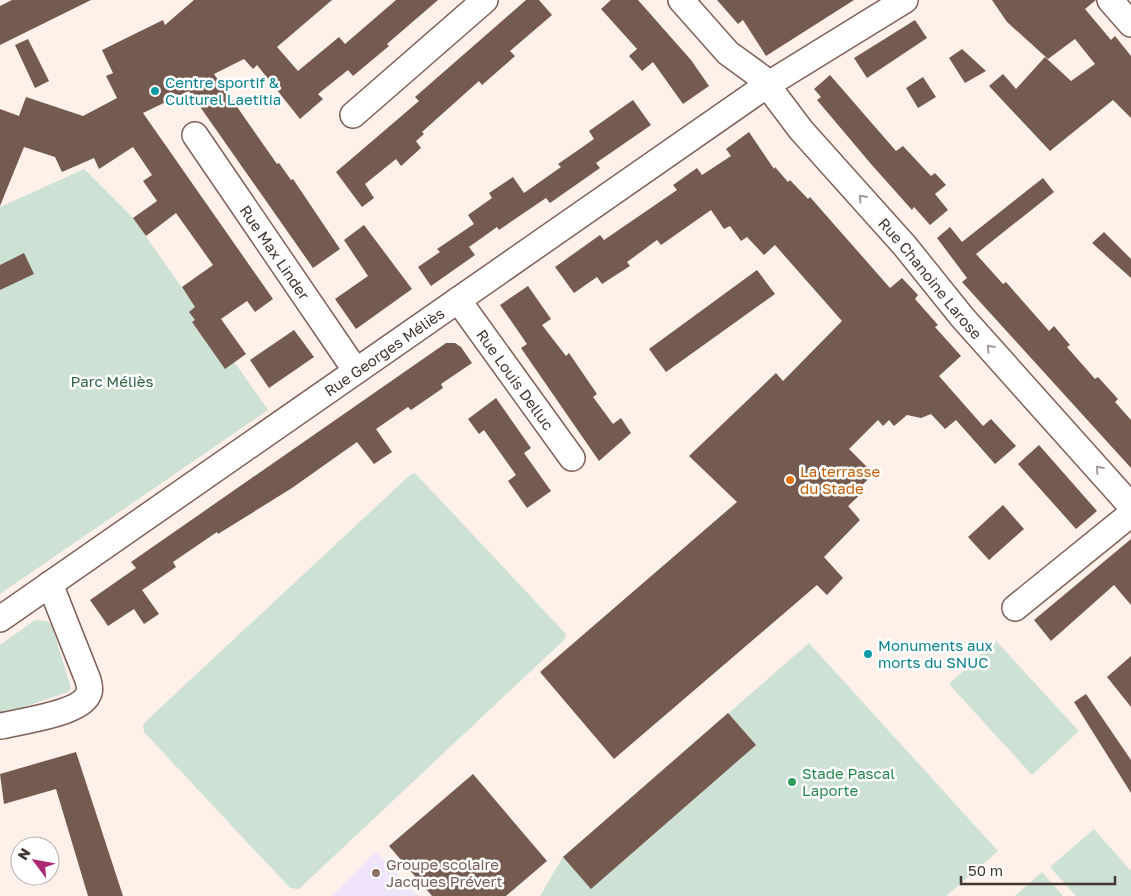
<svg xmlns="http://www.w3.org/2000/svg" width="1131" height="896" viewBox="0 0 1131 896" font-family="'Golos Text',sans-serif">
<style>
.education{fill:#efe4f9}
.green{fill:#cde1d5}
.building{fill:#755a4f}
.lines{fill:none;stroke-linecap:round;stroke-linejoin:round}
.street-casing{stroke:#806155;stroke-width:28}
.street{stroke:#fff;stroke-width:25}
.oneway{stroke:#a29a98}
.culture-dot{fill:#0f9aa8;stroke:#fff;stroke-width:2}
.food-dot{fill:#e8710a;stroke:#fff;stroke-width:2}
.leisure-dot{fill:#2e9e5b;stroke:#fff;stroke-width:2}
.education-dot{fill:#8d6e63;stroke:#fff;stroke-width:2}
.labels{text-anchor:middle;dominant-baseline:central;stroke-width:5;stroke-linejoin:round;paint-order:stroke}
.culture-label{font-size:15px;fill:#0d838f;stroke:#fff;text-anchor:start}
.street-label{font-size:15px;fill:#443630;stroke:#fff}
.park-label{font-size:15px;fill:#31644a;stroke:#fff}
.food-label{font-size:15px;fill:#c56008;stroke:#fff;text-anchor:start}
.leisure-label{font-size:15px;fill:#27864d;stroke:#fff;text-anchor:start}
.education-label{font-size:15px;fill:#785e54;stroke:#fff;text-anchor:start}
</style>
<rect width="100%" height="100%" fill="#fff0ea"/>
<path class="education" d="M376 851 418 896H332Z"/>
<path class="green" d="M84 169 133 218 268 410 0 594V207Z
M415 473 566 634 564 640 299 889 290 888 144 732 143 724 410 475Z
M35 620 47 621 52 625 71 688 68 692 0 715V645Z
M996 641 1079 731 1032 775 949 684Z
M809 643 998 851 946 896H540L563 857Z
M1094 829 1131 871V896H1076L1050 867Z
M1042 872 1063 896H1015Z"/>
<path class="building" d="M12 0H91L0 45V6Z
M194 0H332L277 47 298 71 339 37 345 44 396 0H438L387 44 389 46 353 76 348 70 318 94 323 99 300 119 257 65 253 69 244 59 214 74 277 164 279 163 291 180 293 179 340 249 313 268 189 91 143 113 273 299 255 312 247 301 221 319 246 354 225 369 192 322 195 320 189 312 195 307 182 287 213 265 176 213 146 236 133 218 157 201 143 181 152 175 133 147 99 169 94 158 62 172 55 157 24 147 0 206V109L19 116 26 97 83 116 117 98 106 76 113 73 102 50 163 20 165 25Z
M526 0H539L552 15 510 51 515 56 482 85 479 81 422 132 424 134 416 141 421 148 401 166 396 159 365 184 374 198 362 207 336 172 419 101 415 97Z
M611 0H638L691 60 709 86 683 104 653 62 642 71 629 56 637 49 601 9Z
M717 0H854L766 56 743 20 738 24Z
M992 0H1096L1085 9 1111 40 1115 36 1131 56V118L1113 100 1050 151 989 86 1003 74 1016 89 1045 57 1071 81 1095 64 1075 39 1048 59 1007 22Z
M915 20 927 38 867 78 854 58Z
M28 39 49 81 35 88 15 45Z
M962 49 986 71 965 83 949 58Z
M830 75 896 151 903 146 931 176 935 173 946 185 935 194 948 210 930 225 914 207 912 210 871 164 817 100 821 97 814 89Z
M923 77 936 97 918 108 906 88Z
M633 100 651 125 596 163 600 168 550 203 546 198 499 230 497 227 469 247 475 255 431 286 418 267 440 252 437 249 474 224 468 215 492 198 489 193 513 177 524 193 561 167 558 164 594 139 589 131Z
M749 132 774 169 775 167 788 182 790 180 808 199 810 197 890 288 902 278 918 295 915 299 938 325 935 327 961 356 939 376 983 426 991 419 1016 446 995 464 956 420 945 429 931 414 921 418 907 415 894 426 889 420 883 426 878 420 849 449 874 474 860 487 864 491 848 506 860 520 824 557 843 578 827 595 817 585 614 759 540 672 737 502 689 456 776 373 783 381 842 321 775 245 764 255 747 237 741 241 730 226 724 229 711 210 661 245 657 240 627 262 630 266 602 284 597 277 574 293 555 267 600 235 604 240 677 190 673 185 697 168 702 175 731 156 726 149Z
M1043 178 1054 192 976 254 1003 284 1006 282 1049 331 1054 326 1070 345 1067 347 1095 379 1098 377 1118 399 1115 402 1131 420V468L962 282 967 278 937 238 950 227 962 242Z
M364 225 412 289 356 329 335 299 368 276 344 240Z
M1104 232 1131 259V278L1092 243Z
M24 253 34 274 0 290V265Z
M757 270 775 294 666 372 649 349Z
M528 286 551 319 542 325 566 356 569 353 597 394 593 397 613 424 621 418 631 433 599 461 521 348 527 344 500 305Z
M294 330 314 357 269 388 250 360Z
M446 343H455L461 347 472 363 441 384 443 388 411 410 408 407 376 429 392 452 374 464 357 442 292 488 218 534 217 532 173 562 176 567 142 590 159 614 144 624 134 609 108 626 104 620 90 600 136 568 131 562Z
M496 398 531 448 524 453 551 491 527 508 508 481 516 475 484 430 479 434 468 419Z
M1039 445 1097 511 1076 529 1018 464Z
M1003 505 1024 529 989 560 968 537Z
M1131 539V605L1114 585 1051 641 1034 620Z
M1131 656V707L1107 677Z
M1086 694 1131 760V793L1074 702Z
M728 713 756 745 591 889 563 857Z
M76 752 123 896H88L56 789 4 804 0 774Z
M473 774 547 861 506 896H432L389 846Z"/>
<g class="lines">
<defs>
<g id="street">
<path id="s1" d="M681 0 728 53 761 77 801 130 905 246 962 317 1131 506"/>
<path d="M1110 0 1131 24"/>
<path d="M353 115 485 0"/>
<path id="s2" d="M195 135 356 371"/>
<path id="s3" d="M458 300 572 458"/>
<path d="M1015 608 1131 514"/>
<path id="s4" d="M0 619 767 85 905 0"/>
<path d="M1 726C21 721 79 714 88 695 91 690 89 685 88 680L50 584"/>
</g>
</defs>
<use href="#street" class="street-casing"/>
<use href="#street" class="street"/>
</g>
<defs><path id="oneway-chevron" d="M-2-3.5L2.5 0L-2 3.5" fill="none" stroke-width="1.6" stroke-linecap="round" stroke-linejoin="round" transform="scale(1.25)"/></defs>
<g class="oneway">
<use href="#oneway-chevron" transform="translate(862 198) rotate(-132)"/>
<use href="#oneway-chevron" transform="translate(990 348) rotate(-132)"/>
<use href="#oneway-chevron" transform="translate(1099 469) rotate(-132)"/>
</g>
<g class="culture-dot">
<circle cx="155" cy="91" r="5"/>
<circle cx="868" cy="654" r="5"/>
</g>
<circle class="food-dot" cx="790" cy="480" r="5"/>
<circle class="leisure-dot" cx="792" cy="782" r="5"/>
<circle class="education-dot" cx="376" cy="873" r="5"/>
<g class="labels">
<g class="culture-label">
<text x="165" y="82">Centre sportif &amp;<tspan x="165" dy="17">Culturel Laetitia</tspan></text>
<text x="878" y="645">Monuments aux<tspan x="878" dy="17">morts du SNUC</tspan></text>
</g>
<g class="street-label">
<text stroke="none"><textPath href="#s2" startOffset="142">Rue Max Linder</textPath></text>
<text stroke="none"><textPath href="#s1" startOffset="375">Rue Chanoine Larose</textPath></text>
<text stroke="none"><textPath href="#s4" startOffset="468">Rue Georges Méliès</textPath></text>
<text stroke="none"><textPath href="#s3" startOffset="98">Rue Louis Delluc</textPath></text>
</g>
<g class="park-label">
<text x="112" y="381">Parc Méliès</text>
</g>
<g class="food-label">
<text x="800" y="471">La terrasse<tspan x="800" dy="17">du Stade</tspan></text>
</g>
<g class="leisure-label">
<text x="802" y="773">Stade Pascal<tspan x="802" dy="17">Laporte</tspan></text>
</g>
<g class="education-label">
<text x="386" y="864">Groupe scolaire<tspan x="386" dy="17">Jacques Prévert</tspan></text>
</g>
</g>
<g transform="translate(35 861) rotate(302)"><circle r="24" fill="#ffffff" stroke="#b4afac"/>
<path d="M0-4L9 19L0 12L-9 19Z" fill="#aa2874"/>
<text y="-8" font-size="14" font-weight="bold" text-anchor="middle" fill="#443630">N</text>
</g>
<path d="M961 876v8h154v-8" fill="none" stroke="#443630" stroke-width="2.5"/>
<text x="968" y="876" font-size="15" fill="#443630" stroke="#ffffff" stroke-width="4" paint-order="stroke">50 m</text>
</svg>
